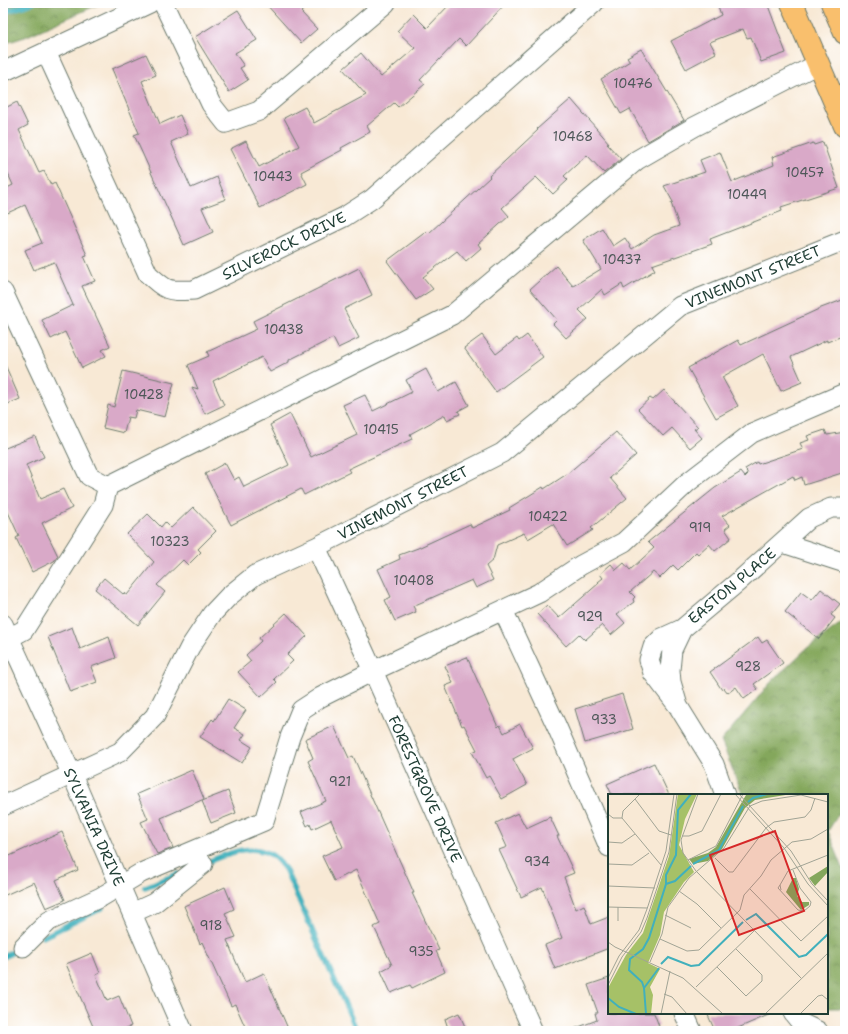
<svg xmlns="http://www.w3.org/2000/svg" width="848" height="1034" viewBox="0 0 848 1034" font-family="'Shantell Sans',sans-serif">
<style>
.forest{fill:url(#forest-crowns);stroke:#527248}
.lines{fill:none;stroke-linecap:round;stroke-linejoin:round}
.stream{stroke:#41b0bc;stroke-width:5.5}
.building{fill:#d9a9c8}
.minor-casing{stroke:#6b796c;stroke-width:21}
.major-casing{stroke:#6b796c;stroke-width:24}
.minor{stroke:#fff;stroke-width:19}
.major{stroke:#f9bf6d;stroke-width:22}
.labels{text-anchor:middle;dominant-baseline:central;stroke-width:4;stroke-linejoin:round;paint-order:stroke}
.number-label{font-size:13px;fill:#4e5859}
.street-label{font-size:15px;fill:#1f3d34;stroke:#fff}
.inset-river{fill:none;stroke:#41b0bc;stroke-width:2}
.inset-road{fill:none;stroke:#a1a495;stroke-width:1}
.view{fill:#d62828;fill-opacity:0.15;stroke:#d62828;stroke-width:2}
.inset-edge{fill:none;stroke:#1f3d34;stroke-width:2}
</style>
<defs>
<pattern id="forest-crowns" width="20" height="18" patternUnits="userSpaceOnUse"><rect width="20" height="18" fill="#84a75c"/><path d="M2 6a3 3 0 1 1 6 0M12 15a3 3 0 1 1 6 0" fill="none" stroke="#6b894d"/></pattern>
</defs>
<rect width="100%" height="100%" fill="#fff"/>
<filter id="ink" filterUnits="userSpaceOnUse"><feTurbulence type="fractalNoise" baseFrequency=".025" numOctaves="2"/><feDisplacementMap in="SourceGraphic" scale="8" xChannelSelector="R" yChannelSelector="G"/><feConvolveMatrix kernelMatrix="1 2 1 2 8 2 1 2 1" color-interpolation-filters="sRGB"/></filter>
<filter id="wash" filterUnits="userSpaceOnUse"><feTurbulence type="fractalNoise" baseFrequency=".012" numOctaves="4" result="noise"/><feDisplacementMap in="SourceGraphic" scale="16" xChannelSelector="R" yChannelSelector="G"/><feGaussianBlur stdDeviation="0.9" result="paint"/><feColorMatrix in="noise" values="0 0 0 0 0 0 0 0 0 0 0 0 0 0 0 0 0 1.4 0 .05"/><feComposite in="paint" operator="in"/></filter>
<g filter="url(#wash)">
<rect width="100%" height="100%" fill="#f8e9d5"/>
<path class="forest" d="M3 3H102L25 37 3 44Z
M845 620V804L828 831 845 873V1008H827V795H743L721 741 771 682 807 648Z"/>
<g class="lines">
<path class="stream" d="M3 10H11L33 3
M205 863C226 855 248 842 270 854 276 857 281 864 285 869L357 1031
M145 887 178 874
M43 937 102 908
M3 957 21 948"/>
</g>
<g id="blocks">
<path class="building" d="M265 3H311L301 12 317 29 301 43Z
M451 3H506L466 46 459 39 420 80 425 84 398 107 394 103 367 126 370 132 341 148 342 150 301 172 307 184 260 208 230 149 246 141 259 167 299 146 284 118 305 107 314 123 366 95 343 69 361 53 381 77 415 48 397 31 413 14 427 28Z
M717 3H767L786 53 761 62 751 37 747 38 743 29 710 42 716 53 686 69 671 41 721 15Z
M238 10 257 40 235 53 244 66 240 68 248 80 229 92 195 37Z
M641 49 684 120 648 141 630 109 621 114 601 79 630 61 627 57Z
M146 54 156 75 142 81 160 124 180 115 188 134 171 142 191 188 217 177 226 199 202 208 213 232 184 245 134 135 139 133 112 69Z
M571 99 609 143 607 144 621 159 604 173 587 155 564 176 568 180 553 194 536 177 502 208 509 216 478 244 481 248 466 261 457 251 423 277 433 289 416 300 387 261 427 231 429 233 490 177 489 176 538 130 537 129Z
M17 102 28 125 19 130 39 173 44 171 51 185 55 183 87 255 84 256 95 281 82 286 110 346 102 350 106 356 82 368 65 332 51 339 42 320 73 305 54 262 34 270 25 250 42 243 25 205 3 215V190L13 185 3 163V109Z
M823 142 839 188 781 207 782 211 710 239 712 244 652 265 655 270 624 289 622 284 605 295 602 289 579 310 588 319 566 338 553 324 557 320 530 289 556 266 573 286 601 269 583 240 602 228 613 246 625 238 632 249 654 235 679 226 671 203 673 202 664 186 705 172 700 160 720 152 732 182 774 165 772 157 813 143 814 145Z
M359 268 372 295 344 309 359 338 338 348 333 338 289 360V362L270 372 262 357 213 381 224 405 205 414 192 387 198 389 188 365 209 356 207 352 257 329 253 321Z
M845 299V335L827 342V340L791 357 802 382 781 391 763 354 722 377 738 406 716 418 688 368 738 340 741 345 821 308Z
M482 335 496 354 517 338 519 341 527 335 543 357 496 392 464 348Z
M3 360 20 399 3 406Z
M426 369 438 392 456 382 469 405 458 411 460 414 447 420 445 415 410 434 412 439 348 469 350 472 304 495 301 489 231 525 205 474 225 463 234 480 239 477 244 487 289 465 270 425 290 414 311 457 357 435 343 405 365 395 373 411 412 392 406 380Z
M123 371 174 383 165 417 136 410 134 418 128 417 124 433 103 428 108 405 114 407Z
M664 390 698 427 694 429 702 438 690 448 672 428 663 436 638 409 650 398 653 400Z
M825 430 827 435 845 432V472L804 485 802 477 795 480 793 476 722 516 730 525 725 529 731 538 715 551 709 544 698 554 696 552 678 570 673 565 660 578 653 572 630 592 635 597 633 599 634 602 617 614 625 623 611 635 602 625 585 640 579 634 566 646 537 614 547 605 559 618 599 583 598 582 603 578 600 574 611 564 616 570 624 563 630 570 654 548 648 542 715 488 741 472 745 477 748 474 745 469 757 462 758 464 803 449 800 443 809 440 807 436Z
M616 432 636 455 610 478 627 498 591 528 593 530 567 546 553 524 528 539 524 533 497 545 493 560 486 566 493 580 476 588 472 580 413 606 416 612 395 621 385 600 391 597 378 569 400 559 399 555 418 548 470 524 472 528 510 510 509 508 543 487 544 489 567 474Z
M35 436 44 457 26 465 40 499 63 489 72 508 42 523 58 556 54 561 32 572 16 538 19 536 3 501V449Z
M193 507 216 531 198 549 201 552 188 565 183 560 157 585 165 592 138 625 95 589 104 578 123 594 124 593 127 595 154 562 127 534 148 514 161 527 165 522 171 528Z
M821 589 840 604 831 615 835 618 819 639 785 612 801 592 812 600Z
M286 613 307 636 287 655 293 661 274 679 277 682 261 697 238 672 251 661 246 655 261 641 259 638Z
M72 627 80 649 109 637 116 658 91 667 97 682 70 692 48 637Z
M758 637 762 643 767 640 783 663 754 684 758 689 744 699 736 687 728 693 724 688 722 690 710 672Z
M467 657 498 727 500 725 504 733 520 724 533 748 513 759 527 785 502 799 489 776 486 778 472 752 477 750 464 725 462 726 445 686 453 683 445 666Z
M622 694 633 729 585 743 575 709Z
M228 699 246 710 234 728 245 734 241 740 252 747 242 763 200 737 212 719 214 721Z
M334 726 349 758 353 756 373 801 414 893H412L439 950 436 951 445 972 412 988 410 985 391 993 381 971 392 965 374 927 380 924 356 870 334 881 322 856 343 847 331 820 312 829 310 824 307 826 301 812 326 801 308 761 313 758 305 739Z
M654 763 669 795H612L607 784Z
M192 770 204 799 161 818 173 848 157 854 141 822 148 819 137 794Z
M228 791 236 813 211 823 202 801Z
M518 813 526 828 550 817 559 836H557L574 873 564 877 576 909 584 905 591 924 609 917V948L555 969 545 945 562 938 542 887 521 897 499 850 507 847 496 823Z
M62 832 78 870 56 880 65 900 46 908 34 882 3 896V859Z
M225 887 234 909 225 913 236 937 227 940 234 957 245 982 264 973 289 1031H247L235 1004 231 1006 202 942 200 944 184 906Z
M92 953 100 973 96 975 107 1001 119 996 131 1026 120 1031H95L66 964Z
M609 978V1013H654L659 1026 646 1031H571V1030L597 1020 595 1013H598L588 985Z
M459 1013 467 1031H449L445 1019Z
M707 1013H773L731 1031H715Z"/>
</g>
</g>
<g filter="url(#ink)">
<use href="#blocks" fill-opacity="0" stroke="#6b796c" stroke-width="1"/>
<g class="lines">
<defs>
<path id="minor" d="M163 3 211 104 226 123 259 111 386 3
M46 52 148 274C168 292 167 291 194 290L344 217 372 199 594 3
M3 72 150 3
M3 292 89 476 108 486 452 315 637 160 694 127 818 64
M783 543 845 563
M316 547 373 671 533 1031
M503 610 557 727 609 847
M3 624 72 775 183 1031
M682 629 662 638 653 647 649 660 653 673 678 706 714 764 725 795
M9 638 24 630 103 505 108 486
M678 706 671 682 670 670 672 650 682 629 738 582 809 518 831 508H845
M3 806 120 752 155 716 190 647 212 614 229 596 255 575 316 547 502 453 680 306 845 240
M132 913 154 903 203 864
M23 947 49 921 101 897 141 873 264 821 290 737 301 710 321 697 373 671 539 593 581 565 624 542 687 483 752 433 845 393
M684 1013 692 1031
M793 1013 801 1023 818 1031"/>
<path id="major" d="M792 3 845 126
M832 3 845 33"/>
</defs>
<use href="#minor" class="minor-casing"/>
<use href="#major" class="major-casing"/>
<use href="#minor" class="minor"/>
<use href="#major" class="major"/>
</g>
</g>
<g class="labels">
<g class="number-label">
<text x="633" y="83">10476</text>
<text x="573" y="136">10468</text>
<text x="805" y="172">10457</text>
<text x="273" y="176">10443</text>
<text x="747" y="194">10449</text>
<text x="622" y="259">10437</text>
<text x="284" y="329">10438</text>
<text x="144" y="394">10428</text>
<text x="381" y="429">10415</text>
<text x="548" y="516">10422</text>
<text x="700" y="527">919</text>
<text x="170" y="541">10323</text>
<text x="414" y="580">10408</text>
<text x="590" y="616">929</text>
<text x="748" y="666">928</text>
<text x="604" y="719">933</text>
<text x="340" y="781">921</text>
<text x="537" y="861">934</text>
<text x="211" y="925">918</text>
<text x="421" y="951">935</text>
</g>
<g class="street-label">
<text transform="translate(284 246) rotate(-26)">SILVEROCK DRIVE</text>
<text transform="translate(753 277) rotate(-22)">VINEMONT STREET</text>
<text transform="translate(403 503) rotate(-27)">VINEMONT STREET</text>
<text transform="translate(732 586) rotate(-40)">EASTON PLACE</text>
<text transform="translate(425 789) rotate(66)">FORESTGROVE DRIVE</text>
<text transform="translate(94 827) rotate(66)">SYLVANIA DRIVE</text>
</g>
</g>
<g transform="translate(608 794)">
<rect width="220" height="220" fill="#f8e9d5"/>
<path d="M70 0H89L77 25 71 51 86 78 76 88 56 118 52 141 40 169 52 175 42 193 45 201 43 220H0V194L18 161 35 139 61 62Z" fill="#a6c167"/>
<path d="M184 0 147 6 137 14 114 55 100 67 85 70 81 65 100 59 108 53 138 1ZM220 72V78L207 92 201 84ZM185 84H188L191 95 189 102 194 108H201V111L193 116 178 98Z" fill="#84a75c"/>
<path class="inset-river" d="M140 8 145 4 159 0M85 70 111 56 135 12M58 90 67 87 83 72M138 126 148 120 191 163 198 161 220 140M53 170 60 163 83 172 91 171 135 128M36 194 51 174M0 204 11 213 28 220M38 220 36 194 34 188 21 176 22 165 35 155 41 144 58 90V81L68 61 70 16 83 0"/>
<path class="inset-road" d="M90 0 73 46 75 59 88 77 193 184M127 0 176 54 200 90 220 112M131 0 183 57 204 90 220 107M27 5 51 37 63 41M0 20 5 24H14L53 71M14 24 15 17 32 0M74 42H81L94 37 113 0M0 48 14 49 27 40M107 64 121 78H125L158 34 166 28 197 23 203 16 207 4M80 66 108 52 135 0M0 70 24 71 41 59M172 91 170 94 190 116 196 117 202 112 203 108 192 94 185 76M0 92 47 94M142 95 193 147 220 122M173 96 172 91 180 77 220 61M71 97 89 110 113 134M0 113 39 114M10 113V127M57 121 83 134M52 145 79 157 91 156 132 116 136 101 153 82 163 66 184 48 203 45 220 35M0 148 7 153 75 184 115 220M42 168 54 140 60 113 81 84 116 54 142 12 154 7 193 1 220 8M109 173 138 202 154 187V181L128 155M0 184 11 162 31 136 39 115 58 57 66 0M0 191 14 163 33 138 39 124 61 58 69 0M88 193 146 137M56 200 64 203 79 220M53 220 62 177M157 220 220 159M192 220 210 202 214 201 220 206"/>
<path class="view" d="M167 37 196 117 131 141 102 61Z"/>
<rect width="220" height="220" class="inset-edge"/>
</g>
<rect width="848" height="1034" fill="none" stroke="#fff" stroke-width="16"/>
</svg>
